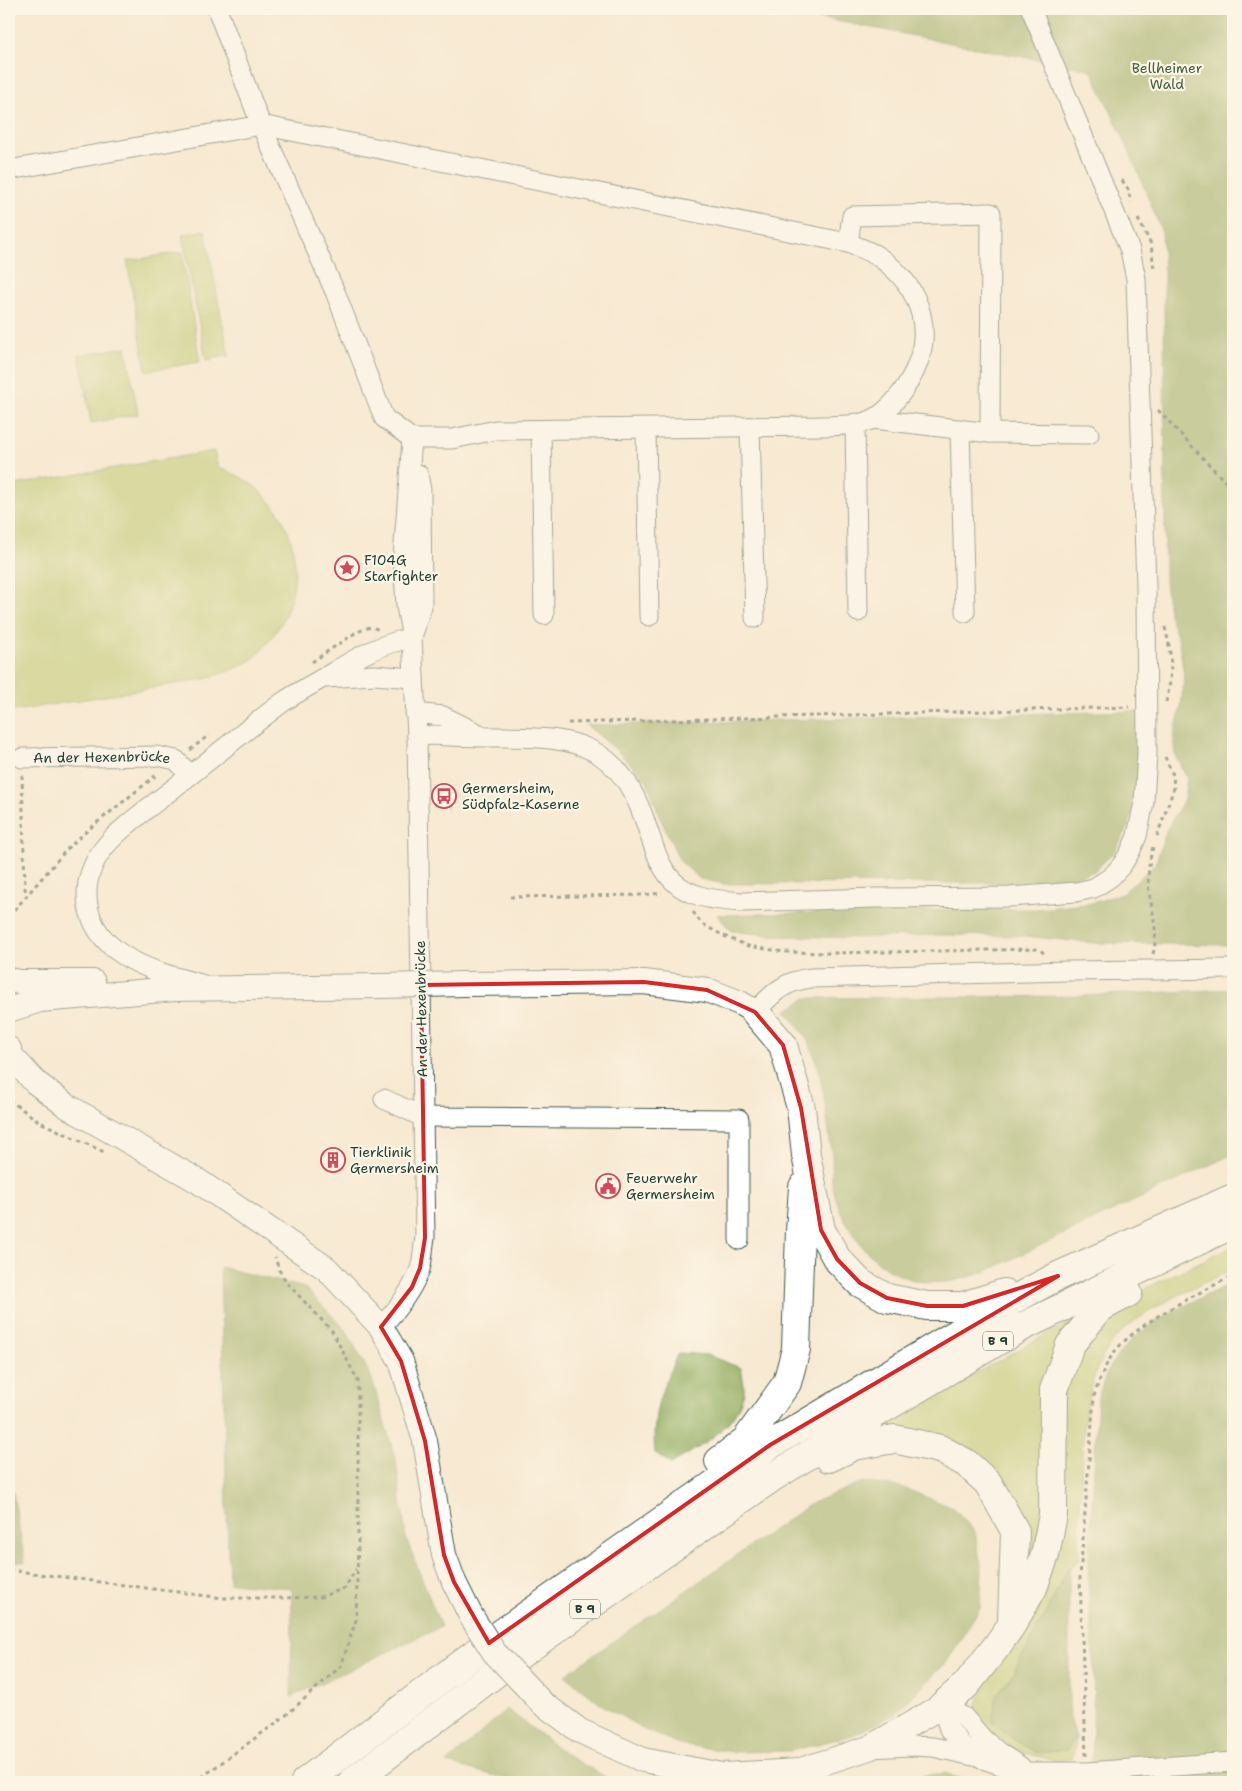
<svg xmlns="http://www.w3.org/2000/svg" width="1242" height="1791" viewBox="0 0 1242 1791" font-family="'Shantell Sans',sans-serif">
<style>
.green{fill:#b5c669;stroke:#6a824e}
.forest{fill:#90ab5d;stroke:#587448}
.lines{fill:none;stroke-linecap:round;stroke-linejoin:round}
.minor-casing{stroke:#3f574c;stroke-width:21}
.major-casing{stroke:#3f574c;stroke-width:26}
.highway-casing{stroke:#3f574c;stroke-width:30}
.path{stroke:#3f574c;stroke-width:3;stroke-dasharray:4 4;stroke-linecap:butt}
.minor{stroke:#fff;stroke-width:19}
.major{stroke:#fff;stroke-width:24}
.highway{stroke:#fff;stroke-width:28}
.major-bridge-casing{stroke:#3f574c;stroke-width:26;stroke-linecap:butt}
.major-bridge{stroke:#fff;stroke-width:24}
.marked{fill:none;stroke:#d62828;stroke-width:4;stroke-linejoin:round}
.labels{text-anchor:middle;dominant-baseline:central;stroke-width:4.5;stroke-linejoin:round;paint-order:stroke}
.shield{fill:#fcf5e5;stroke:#617469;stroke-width:1}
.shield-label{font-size:12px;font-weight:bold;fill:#1f3d34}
.park-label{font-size:14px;fill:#445f41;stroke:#fcf5e5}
.poi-label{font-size:14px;fill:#1f3d34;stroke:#fcf5e5;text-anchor:start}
.street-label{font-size:14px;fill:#1f3d34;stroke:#fcf5e5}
</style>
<rect width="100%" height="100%" fill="#fcf5e5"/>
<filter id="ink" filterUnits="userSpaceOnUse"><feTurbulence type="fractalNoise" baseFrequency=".02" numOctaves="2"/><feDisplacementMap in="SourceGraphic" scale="10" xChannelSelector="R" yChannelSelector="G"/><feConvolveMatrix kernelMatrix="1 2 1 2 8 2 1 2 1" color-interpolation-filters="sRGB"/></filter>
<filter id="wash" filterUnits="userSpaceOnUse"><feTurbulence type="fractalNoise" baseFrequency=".0096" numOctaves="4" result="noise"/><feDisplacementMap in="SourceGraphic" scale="20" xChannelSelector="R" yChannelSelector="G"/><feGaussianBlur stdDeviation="1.12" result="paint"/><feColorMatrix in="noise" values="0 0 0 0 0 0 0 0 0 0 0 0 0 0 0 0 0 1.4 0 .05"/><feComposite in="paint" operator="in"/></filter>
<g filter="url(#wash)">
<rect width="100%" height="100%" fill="#f7e9d2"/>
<path class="green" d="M205 230 229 356 206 360 182 235Z
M182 252 200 362 146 371 127 261Z
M126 347 138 414 91 423 79 355Z
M214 451 218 468C294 490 319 580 269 641 264 647 258 655 251 660 238 669 220 674 205 679L9 712V486Z
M1233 1246V1269C1201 1285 1166 1299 1136 1320 1085 1355 1084 1418 1081 1474 1080 1503 1079 1532 1078 1561 1062 1572 1057 1593 1048 1610 1033 1639 1017 1670 996 1696L1067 1750 1076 1737 1074 1752 1071 1759 1057 1761 1025 1753 1011 1747 984 1727 978 1715 976 1707 985 1682 998 1667 1025 1627 1069 1364 1121 1300Z
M1077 1317 1032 1578 1004 1490 875 1430Z"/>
<path class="forest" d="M774 9H1233V945L1094 943 1023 936 939 935 856 938 778 936 731 931 717 915 933 910 1036 909 1088 904 1122 894 1155 864 1167 829 1184 800 1187 778 1175 755 1174 736 1181 707 1184 676 1179 642 1169 614 1165 581 1164 272 1162 232 1129 150 1091 70Z
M1138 711 1137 790 1129 826 1114 852 1095 871 1061 881 992 883 724 884 700 879 680 861 661 820 647 781 613 747 586 725Z
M1233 989V1154L987 1271C973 1276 958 1281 943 1282 885 1288 842 1235 832 1183 831 1174 833 1165 832 1156 827 1123 825 1088 814 1055 809 1039 796 1024 786 1011L806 998 1079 996Z
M220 1267 305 1288 346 1330 371 1376 396 1461 406 1538 441 1627 291 1697 292 1588 229 1583Z
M1233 1283V1782H1090L1092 1772 1094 1673 1088 1578 1098 1397C1103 1382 1108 1367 1118 1355 1145 1320 1194 1301 1233 1283Z
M678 1353 707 1355 741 1368C742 1375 745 1385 744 1392 735 1429 701 1446 671 1464L655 1453C651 1413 662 1388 678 1353Z
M862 1482 901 1487 954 1508 975 1532 982 1570 980 1608 946 1663 894 1715 853 1735 791 1751 732 1752 679 1744 645 1730 599 1703 565 1675 812 1503Z
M12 1487 25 1562H9V1491Z
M1069 1567V1714L1076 1737 1067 1750 1037 1753 1014 1740 992 1721 996 1696 1009 1680 1048 1610Z
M507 1709 568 1756 615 1782H518L447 1763Z
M945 1773 970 1782H899L926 1775Z"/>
</g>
<g filter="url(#ink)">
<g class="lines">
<defs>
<g id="minor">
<path d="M9 170 261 125 848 243C858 247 870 251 879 257 923 288 937 336 908 383 901 395 888 411 875 418 859 427 835 425 818 426L496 430 452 439H412L384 418 336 294 261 125 217 9"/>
<path d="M848 243 852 216 991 213 990 433"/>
<path d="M874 419 990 433 1089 434"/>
<path d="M855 423 858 612"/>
<path d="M750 427 755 618"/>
<path d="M646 429 649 616"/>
<path d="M960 429 965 612"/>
<path d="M541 430 544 615"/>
<path d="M412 637 422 606 421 490 418 474"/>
<path d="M326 678 374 675 414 678"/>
<path d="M415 713 443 716 479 734"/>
<path d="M417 736 434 735C458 737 483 737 507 737 535 738 563 737 589 749 622 764 638 798 648 830 655 850 661 873 679 886 697 899 719 900 741 902L876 898 1009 897 1076 892 1094 888 1111 877 1122 865 1130 852 1137 836 1144 802 1147 754 1146 586 1136 279 1130 250 1031 9"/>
<path id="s1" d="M22 758 157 756 176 760 190 775"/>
<path d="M201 984C175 977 146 970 123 955 81 928 75 879 109 842 129 820 156 803 179 784 214 757 248 728 283 702 298 692 314 683 330 674 356 658 381 643 412 638"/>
<path d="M755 1012C773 993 784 981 811 978L1068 971 1233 969"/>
<path d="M384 1099 423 1117 739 1119V1240"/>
<path d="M381 1327C397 1310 412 1291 420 1269 423 1259 423 1248 425 1238L417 736 412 638 406 606 403 557 412 439"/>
<path d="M942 1706 949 1729 961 1744 983 1759 1012 1769 1030 1772H1086L1233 1762"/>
<path d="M942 1706 964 1717 983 1739 1001 1754 1020 1766"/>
<path d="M869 1748 911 1746 933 1747 973 1756"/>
</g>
<path id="major" d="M9 980 19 982H93
M463 984 644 982 707 990 740 1003 755 1012
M9 1010 40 1000 175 989 382 986
M9 1049 11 1056 35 1082 67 1106 198 1181 327 1269 381 1327 401 1361 425 1441 444 1555 454 1582 471 1616
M542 1703 580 1731 643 1760 722 1775 798 1771 869 1748 942 1706"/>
<path id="highway" d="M755 1012 783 1045 801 1108 806 1155 821 1230 837 1259 860 1283 887 1298 927 1306H963L1004 1293
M829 1458 854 1446 894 1439 940 1449 966 1463 988 1483 1015 1531 1012 1620
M719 1461 746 1440 787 1383 796 1349 800 1231 803 1187
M942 1706 966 1685 996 1647 1011 1626 1033 1588 1045 1555 1053 1515 1054 1390 1070 1345 1100 1308 1128 1293
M305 1782 499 1635 770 1445 1013 1300 1058 1276 1233 1198
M352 1782 522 1653 773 1477 881 1410 1018 1329 1233 1224"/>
</defs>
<use href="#minor" class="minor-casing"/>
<use href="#major" class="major-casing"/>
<use href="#highway" class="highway-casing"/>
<path class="path" d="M1122 180 1128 189 1131 202
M1138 219 1151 244 1154 269
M1158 410 1233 490
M1165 627C1172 655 1173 674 1166 702
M312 662 355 633 370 627 378 629
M568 723 1129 707
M190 750 209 735
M22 775 25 889 28 894
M1157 836 1174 788 1173 775 1165 757
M510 897 643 895 662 893
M693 912 702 924 724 936 748 946 784 952 831 953 1039 949 1045 954
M9 916 68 848 89 829 159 773
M1153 954C1159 932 1152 912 1149 891 1147 876 1149 861 1153 847
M9 1100 40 1122 104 1152
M9 1570 223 1598H282L321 1597 345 1588 356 1569
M1086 1756 1080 1577 1094 1396C1099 1381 1104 1367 1113 1354 1134 1324 1200 1292 1233 1276
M195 1782 284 1717 341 1666 356 1620 358 1541V1381L332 1331 287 1283 279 1270 275 1257"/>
<use href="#minor" class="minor"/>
<use href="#major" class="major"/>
<use href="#highway" class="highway"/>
<defs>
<path id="major-bridge" d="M382 986 463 984
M471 1616 494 1652 542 1703"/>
</defs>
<use href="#major-bridge" class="major-bridge-casing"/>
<use href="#major-bridge" class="major-bridge"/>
</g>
</g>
<path d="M0 0H1242V1791H0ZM644 982 707 990 755 1012 783 1045 801 1108 821 1230 837 1259 860 1283 887 1298 927 1306H963L1058 1276 770 1445 489 1643 454 1582 444 1555 425 1441 401 1361 381 1327 412 1287 420 1268 425 1238 421 985Z" fill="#f7e9d2" fill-opacity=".55" fill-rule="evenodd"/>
<path class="marked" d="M644 982 707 990 755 1012 783 1045 801 1108 821 1230 837 1259 860 1283 887 1298 927 1306H963L1058 1276 770 1445 489 1643 454 1582 444 1555 425 1441 401 1361 381 1327 412 1287 420 1268 425 1238 421 985Z"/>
<defs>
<symbol id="sight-ring" viewBox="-11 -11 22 22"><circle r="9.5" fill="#fcf5e5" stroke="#d1495b" stroke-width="1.5"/><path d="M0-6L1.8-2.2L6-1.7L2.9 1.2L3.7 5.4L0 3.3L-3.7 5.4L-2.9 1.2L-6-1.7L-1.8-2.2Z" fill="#d1495b"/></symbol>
<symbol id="bus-ring" viewBox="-11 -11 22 22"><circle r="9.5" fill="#fcf5e5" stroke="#d1495b" stroke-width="1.5"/><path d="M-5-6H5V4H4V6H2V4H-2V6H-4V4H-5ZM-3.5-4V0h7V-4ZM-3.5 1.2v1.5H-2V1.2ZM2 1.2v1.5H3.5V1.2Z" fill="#d1495b"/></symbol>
<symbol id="building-ring" viewBox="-11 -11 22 22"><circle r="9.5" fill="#fcf5e5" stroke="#d1495b" stroke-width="1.5"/><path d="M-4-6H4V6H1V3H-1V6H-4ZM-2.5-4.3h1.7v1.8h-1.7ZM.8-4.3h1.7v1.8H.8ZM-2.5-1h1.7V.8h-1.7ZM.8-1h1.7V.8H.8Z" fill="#d1495b"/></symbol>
<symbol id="civic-ring" viewBox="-11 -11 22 22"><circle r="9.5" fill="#fcf5e5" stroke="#d1495b" stroke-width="1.5"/><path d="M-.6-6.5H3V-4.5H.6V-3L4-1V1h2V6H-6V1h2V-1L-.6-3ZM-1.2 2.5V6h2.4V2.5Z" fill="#d1495b"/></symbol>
</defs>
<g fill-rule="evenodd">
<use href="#sight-ring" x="333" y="554" width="28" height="28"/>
<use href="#bus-ring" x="430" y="782" width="28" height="28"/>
<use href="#building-ring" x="319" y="1146" width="28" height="28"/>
<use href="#civic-ring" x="594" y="1172" width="28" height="28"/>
</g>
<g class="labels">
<g class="shield">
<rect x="983" y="1331.5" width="30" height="19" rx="4"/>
<rect x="570" y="1599.5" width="30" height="19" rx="4"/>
</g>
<g class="shield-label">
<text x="998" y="1341">B 9</text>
<text x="585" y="1609">B 9</text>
</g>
<g class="park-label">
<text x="1167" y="68">Bellheimer<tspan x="1167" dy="16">Wald</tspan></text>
</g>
<g class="poi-label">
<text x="364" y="560">F104G<tspan x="364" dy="16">Starfighter</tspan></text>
<text x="462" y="788">Germersheim,<tspan x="462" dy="16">Südpfalz-Kaserne</tspan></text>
<text x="350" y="1152">Tierklinik<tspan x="350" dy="16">Germersheim</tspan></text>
<text x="626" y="1178">Feuerwehr<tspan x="626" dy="16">Germersheim</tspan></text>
</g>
<g class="street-label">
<text stroke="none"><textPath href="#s1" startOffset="80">An der Hexenbrücke</textPath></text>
<text transform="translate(421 1009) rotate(-91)">An der Hexenbrücke</text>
</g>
</g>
<rect width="1242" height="1791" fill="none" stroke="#fcf5e5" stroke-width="30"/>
</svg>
